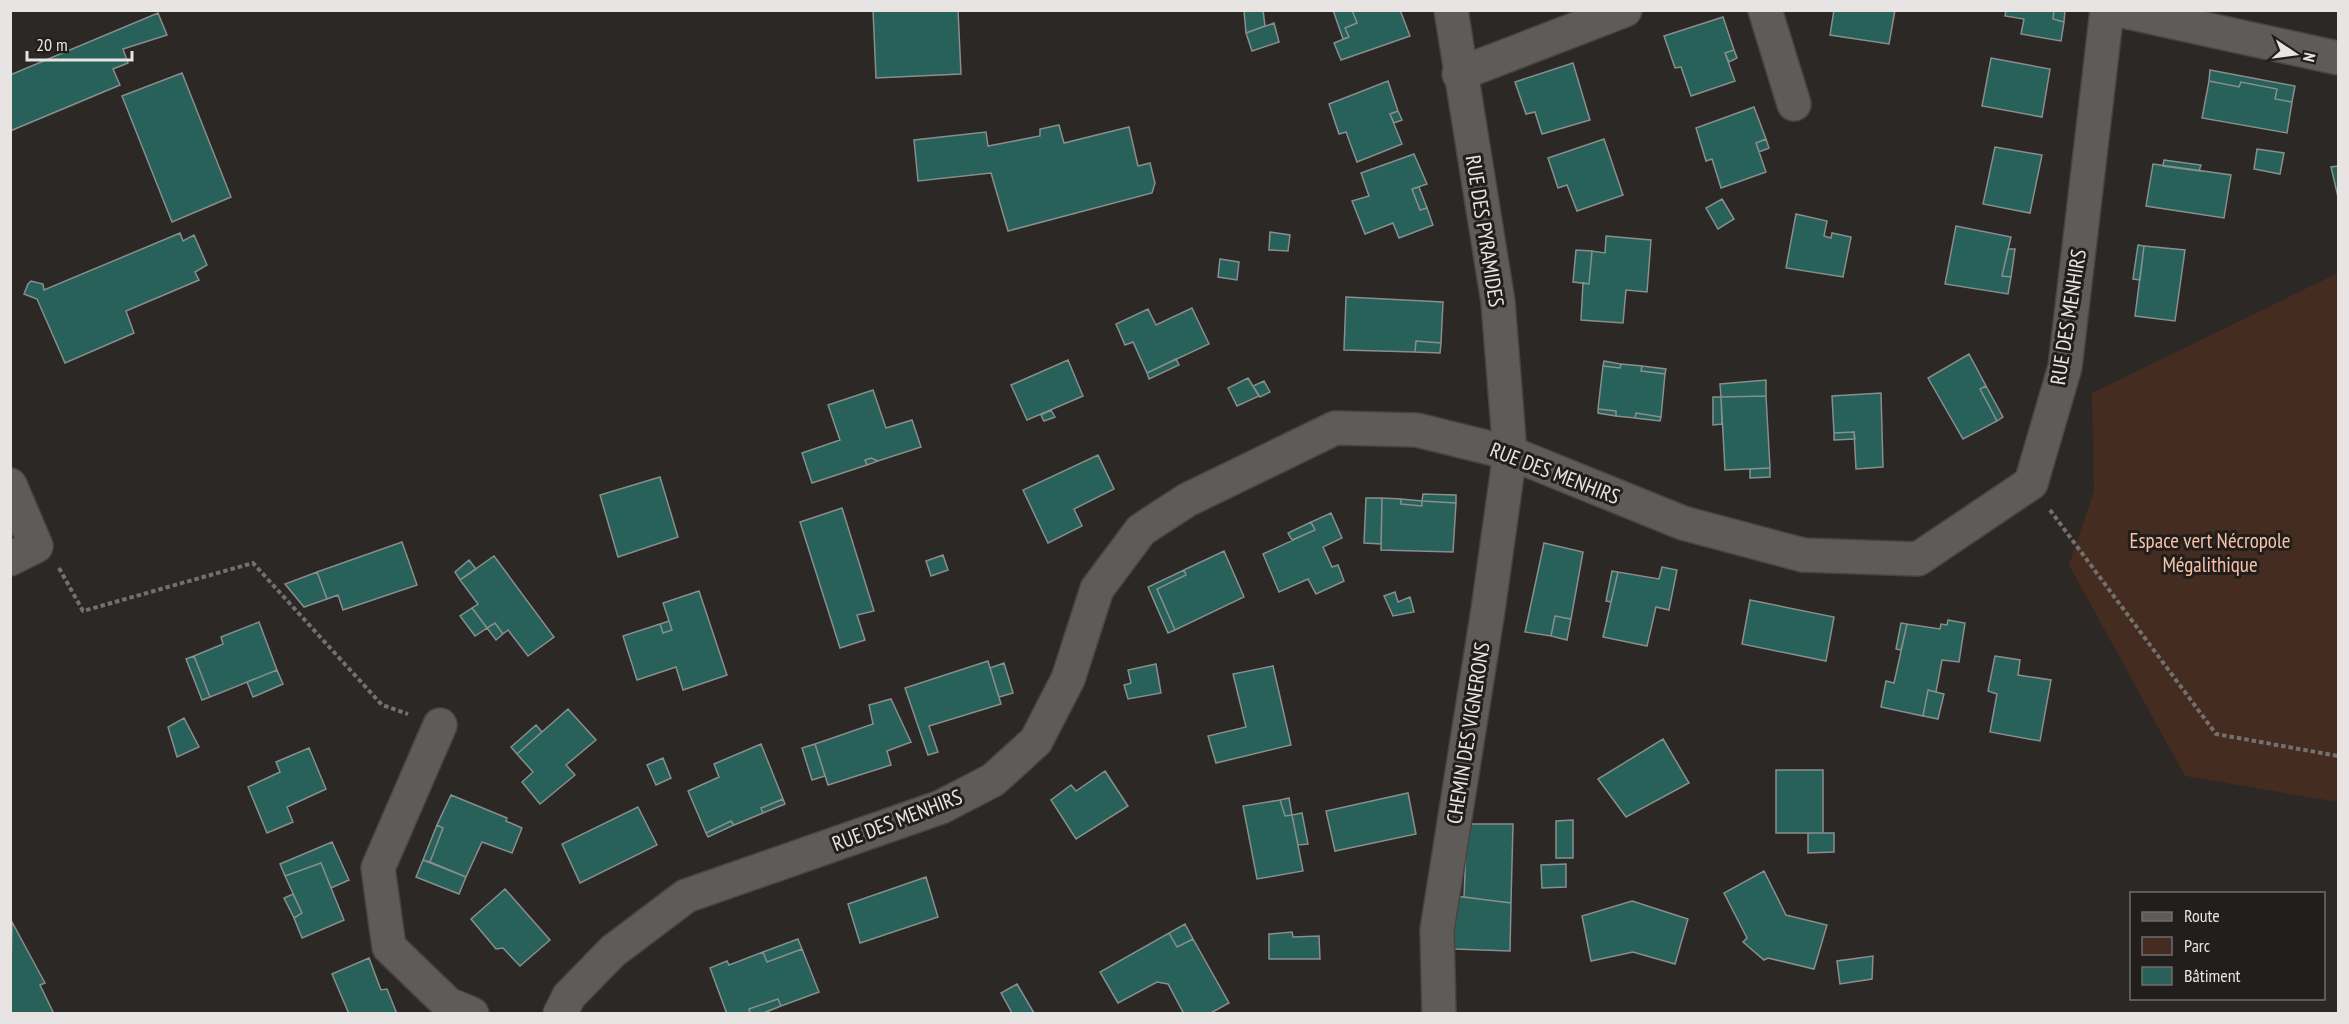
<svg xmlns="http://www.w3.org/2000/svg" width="2349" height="1024" viewBox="0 0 2349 1024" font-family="'PT Sans Narrow',sans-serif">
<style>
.green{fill:#452c20}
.building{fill:#28615a;stroke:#898e8d;stroke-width:1.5}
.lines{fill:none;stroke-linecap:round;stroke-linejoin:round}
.street-casing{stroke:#474442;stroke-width:36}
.path{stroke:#73706f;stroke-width:4;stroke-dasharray:4.5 3;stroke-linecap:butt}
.street{stroke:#5f5b59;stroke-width:33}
.labels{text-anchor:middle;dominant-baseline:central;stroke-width:6;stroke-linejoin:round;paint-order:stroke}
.street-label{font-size:21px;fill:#e7e4e3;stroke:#211e1c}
.park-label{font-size:21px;fill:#f8c2a7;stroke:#211e1c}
</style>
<rect width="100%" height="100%" fill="#2b2826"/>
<path class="green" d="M2338 273V802L2185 776 2069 565 2094 491 2092 393Z"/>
<path class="building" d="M873 10H958L961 74 876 78Z
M1263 10 1265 26 1246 33 1244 11Z
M1333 10H1352L1357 23 1345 28 1349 37 1343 39Z
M1352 10H1400L1410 36 1341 60 1334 43 1349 37 1345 28 1357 23Z
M1834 10H1895L1889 44 1830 35Z
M2006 10H2054L2053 19 2064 22 2061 41 2021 34 2024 19 2005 16Z
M2054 10H2065L2064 22 2053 19Z
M158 13 167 35 123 49 128 63 113 69 120 85 10 131V75Z
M1723 17 1734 50 1725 53 1735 81 1691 96 1681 67 1675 68 1664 36Z
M1274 23 1279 42 1252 51 1246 33Z
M1734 50 1737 58 1729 62 1725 53Z
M1991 58 2050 69 2042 117 1982 106Z
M1573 63 1590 120 1542 134 1535 112 1526 114 1515 82Z
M2210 70 2295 86 2292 102 2275 99 2277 89 2241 82 2239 87 2209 81Z
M182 73 231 197 172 222 122 96Z
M1388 81 1398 111 1390 114 1402 144 1357 162 1346 132 1339 134 1329 104Z
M2209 81 2239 87 2241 82 2277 89 2275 99 2292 102 2287 133 2202 118Z
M1754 107 1766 139 1756 143 1766 172 1721 188 1712 159 1706 161 1696 128Z
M1398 111 1402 120 1394 123 1390 114Z
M1059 125 1064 143 1129 127 1138 166 1150 163 1155 183 1152 193 1008 231 991 173 918 181 914 140 986 132 988 146 1040 136V129Z
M1604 139 1623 195 1577 211 1567 185 1558 188 1548 158Z
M1766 139 1769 148 1759 152 1756 143Z
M1995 147 2042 155 2030 213 1983 204Z
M2257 149 2284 153 2280 174 2254 169Z
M1414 154 1427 184 1412 189 1420 210 1427 208 1433 225 1399 238 1393 223 1365 234 1352 201 1369 196 1361 173Z
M2164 160 2201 165 2199 171 2163 166Z
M2153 164 2231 175 2224 218 2146 206Z
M2338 166V197L2331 167Z
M1419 187 1427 208 1420 210 1412 189Z
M1722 199 1734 219 1718 229 1706 208Z
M1796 214 1827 221 1824 236 1831 238 1832 233 1851 237 1843 277 1786 268Z
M1956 226 2011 237 2002 276 2011 277 2008 294 1945 284Z
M1270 232 1290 235 1288 251 1269 250Z
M180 233 183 241 194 235 207 265 195 272 199 280 126 311 134 333 65 363 37 299 24 294 28 284 31 281 43 284 44 290Z
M1606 236 1651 240 1647 292 1626 290 1623 323 1581 320 1583 283 1589 284 1592 251 1605 253Z
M2138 245 2144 246 2140 280 2133 279Z
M2144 246 2185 250 2175 321 2135 316Z
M2008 249H2015L2011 277 2002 276Z
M1576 250 1592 251 1589 284 1573 282Z
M1220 259 1239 262 1237 280 1218 277Z
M1346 297 1443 302 1441 343 1416 341 1415 352 1344 350Z
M1192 308 1209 344 1147 373 1133 342 1125 345 1116 324 1148 309 1156 325Z
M1416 341 1441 343 1440 353 1415 352Z
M1969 354 1986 386 1980 389 1997 421 1963 439 1928 378Z
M1176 359 1179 365 1149 379 1147 373Z
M1068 360 1083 396 1027 420 1011 385Z
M1604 361 1621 364 1620 368 1603 366Z
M1621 364 1642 366 1641 371 1665 374 1661 417 1636 413 1635 418 1616 416V411L1598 409 1603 366 1620 368Z
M1642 366 1666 369 1665 374 1641 371Z
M1248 378 1259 396 1237 406 1228 388Z
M1766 380V396L1721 397 1720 384Z
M1264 381 1270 392 1260 397 1253 386Z
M1986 386 2003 417 1997 421 1980 389Z
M873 390 886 428 912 420 921 447 878 461 871 458 865 460 867 465 812 483 802 453 840 440 828 405Z
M1881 393 1883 467 1856 469 1854 432 1834 433 1832 396Z
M1766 396 1770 468 1725 470 1721 397Z
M1713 397H1721L1722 424 1713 425Z
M1598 409 1616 411V416L1598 413Z
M1051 410 1055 417 1044 421 1041 415Z
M1636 413 1661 417 1660 421 1635 418Z
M1854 432 1855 439 1834 440V433Z
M1098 455 1114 489 1074 509 1082 526 1048 543 1023 490Z
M871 458 878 461 867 465 865 460Z
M1770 468V477L1750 478V469Z
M660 477 678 537 618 557 600 495Z
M1423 494 1456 495V503L1422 501Z
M1366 498H1382L1381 544 1364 543Z
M1382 498 1401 499V504L1422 506V501L1456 503 1453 552 1381 550Z
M1401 499 1422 501V506L1401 504Z
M842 508 874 611 857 615 865 640 840 648 800 522Z
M1331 513 1342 538 1323 547 1332 567 1338 565 1344 581 1316 594 1308 579 1279 592 1263 554 1315 530 1311 522Z
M1311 522 1315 530 1292 540 1288 533Z
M402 542 417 585 343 610 338 595 327 599 317 572Z
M1544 543 1583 552 1571 619 1555 616 1551 636 1525 632Z
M1224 551 1244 597 1175 630 1157 589 1186 575 1184 570Z
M943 555 948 570 931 576 926 561Z
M494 556 554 637 528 656 508 630 503 634 495 623 487 628 472 608 478 604 460 580Z
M469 560 476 569 460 580 455 572Z
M1662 567 1677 570 1669 610 1656 607 1647 646 1603 637 1618 572 1659 579Z
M1184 570 1186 575 1157 589 1175 630 1168 633 1148 587Z
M1612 571 1618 572 1611 602 1606 601Z
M317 572 327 599 304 607 285 584Z
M699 591 727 675 683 690 676 667 637 680 623 636 660 624 663 633 672 630 663 603Z
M1395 592 1398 602 1410 597 1414 612 1393 616 1384 596Z
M1750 600 1834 617 1826 661 1742 644Z
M472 608 487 628 475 636 460 616Z
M1555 616 1571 619 1567 640 1551 636Z
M1948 620 1965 623 1959 662 1942 660 1936 692 1928 690 1923 716 1881 707 1886 681 1894 683 1907 624 1940 629 1941 624 1947 625Z
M669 621 672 630 663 633 660 624Z
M259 622 277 670 210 697 194 656 223 644 221 637Z
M495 623 503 634 496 640 487 628Z
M1901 623 1907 624 1901 650 1896 649Z
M194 656 210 697 202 700 186 659Z
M1995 656 2020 660 2018 675 2051 680 2040 741 1990 732 1997 694 1988 691Z
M988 661 1001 704 929 726 938 752 928 755 905 688Z
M1004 663 1013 693 999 697 990 668Z
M1156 664 1161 693 1128 699 1124 685 1131 683 1128 670Z
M1273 666 1291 745 1216 763 1208 736 1246 727 1233 674Z
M277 670 283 684 253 697 247 682Z
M1928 690 1944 694 1938 719 1923 716Z
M891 699 911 742 887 751 891 765 828 785 815 744 873 724 869 705Z
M568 709 596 740 566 765 575 775 540 804 522 782 533 772 517 754Z
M184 718 199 747 177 757 168 727Z
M536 725 542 732 517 754 511 747Z
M1663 739 1689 783 1626 817 1598 779Z
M761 744 783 799 761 808 763 813 734 825 731 821 706 833 688 791 719 777 714 764Z
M815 744 825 776 812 780 802 748Z
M309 748 326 789 287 807 293 822 267 833 248 787 280 772 276 762Z
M663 758 671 778 656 785 647 765Z
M1776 770H1823V833H1776Z
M1105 771 1128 806 1076 839 1051 800 1071 785 1076 791Z
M1408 793 1416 834 1335 851 1326 811Z
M451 795 507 818 506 821 522 828 512 853 482 842 466 877 430 862 443 828 437 825Z
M1289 798 1292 815 1285 816 1280 800Z
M783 799 785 804 763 813 761 808Z
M1280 800 1285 816 1292 815 1303 871 1257 879 1243 806Z
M638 807 657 845 580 883 562 844Z
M1302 813 1308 844 1298 845 1292 815Z
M1573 820V858H1556V821Z
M731 821 734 825 708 837 706 833Z
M1467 824H1513L1511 903 1464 897Z
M437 825 443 828 430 862 423 860Z
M1808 833H1834V852L1808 853Z
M332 842 349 880 331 888 321 863 285 876 280 864Z
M423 860 466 877 459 894 416 877Z
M321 863 344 920 302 938 294 918 302 913 285 876Z
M1566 864V887L1542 888 1541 865Z
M1764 871 1786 915 1827 925 1814 969 1768 958 1764 960 1743 942 1747 938 1724 893Z
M926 877 938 917 860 943 848 904Z
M505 889 550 940 520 966 503 948 496 949 471 919Z
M293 894 302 913 294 918 284 898Z
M1455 896 1511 903 1510 951 1454 949Z
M1632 901 1688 919 1675 964 1633 952 1591 961 1582 916Z
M12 922 45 983 40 985 54 1014H10Z
M1185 924 1193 939 1177 947 1169 933Z
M1292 932 1293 937 1319 936 1320 959H1269V934Z
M1169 933 1177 947 1193 939 1229 1003 1209 1014H1184L1168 984 1157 982 1118 1003 1100 972Z
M798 939 802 949 767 962 763 952Z
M802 949 819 992 781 1006 778 999 749 1009 750 1014H727L710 968 727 961 729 965 763 952 767 962Z
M1873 956 1872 979 1840 984 1837 961Z
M369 958 381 990 387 989 397 1014H349L332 974Z
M1017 984 1034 1013H1012L1001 993Z
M778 999 781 1006 761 1014H750L749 1009Z"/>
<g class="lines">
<defs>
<path id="street" d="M1765 10 1794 104
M2118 10 2338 58
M1459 74 1625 10
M10 485 36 546 10 559
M440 725 378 868 389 947 448 1004 472 1014
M560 1014 569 996 613 951 686 896 941 807 993 780 1036 741 1068 679 1097 589 1141 530 1187 500 1335 428 1417 430 1510 453 1683 523 1803 555 1918 559 2031 483 2065 367 2107 10
M1439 1014 1437 930 1488 610 1510 453 1498 302 1451 10"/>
</defs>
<use href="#street" class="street-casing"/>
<path class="path" d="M2050 510 2216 734 2338 756
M59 568 83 611 253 563 382 705 408 714"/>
<use href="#street" class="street"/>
</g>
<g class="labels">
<g class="street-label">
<text transform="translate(1485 231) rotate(81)">RUE DES PYRAMIDES</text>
<text transform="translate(2068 317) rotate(-81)">RUE DES MENHIRS</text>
<text transform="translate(1555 473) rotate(21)">RUE DES MENHIRS</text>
<text transform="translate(1468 733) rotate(-81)">CHEMIN DES VIGNERONS</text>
<text transform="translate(897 820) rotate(-21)">RUE DES MENHIRS</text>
</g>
<g class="park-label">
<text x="2210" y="540">Espace vert Nécropole<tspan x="2210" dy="24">Mégalithique</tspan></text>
</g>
</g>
<rect width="2349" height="1024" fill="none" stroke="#e7e4e3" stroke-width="24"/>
<rect x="2130" y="892" width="195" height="108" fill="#211e1c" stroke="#706d6c" stroke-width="1.5"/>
<rect x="2142" y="912" width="30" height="9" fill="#5f5b59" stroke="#706d6c" stroke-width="1.5"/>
<text x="2184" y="922" font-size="18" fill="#e7e4e3">Route</text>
<rect x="2142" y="937" width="30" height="18" fill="#452c20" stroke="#706d6c" stroke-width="1.5"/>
<text x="2184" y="952" font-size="18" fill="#e7e4e3">Parc</text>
<rect x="2142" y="967" width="30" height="18" fill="#28615a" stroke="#706d6c" stroke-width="1.5"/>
<text x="2184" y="982" font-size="18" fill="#e7e4e3">Bâtiment</text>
<g transform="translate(2295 54) rotate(103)" stroke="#211e1c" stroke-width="4.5" paint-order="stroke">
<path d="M0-4.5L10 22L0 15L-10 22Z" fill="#e7e4e3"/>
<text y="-9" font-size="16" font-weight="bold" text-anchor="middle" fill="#e7e4e3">N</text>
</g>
<path d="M27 51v9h105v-9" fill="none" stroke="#e7e4e3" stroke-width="3"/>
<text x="36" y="51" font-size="18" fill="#e7e4e3" stroke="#211e1c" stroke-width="4.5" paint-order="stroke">20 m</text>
</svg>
